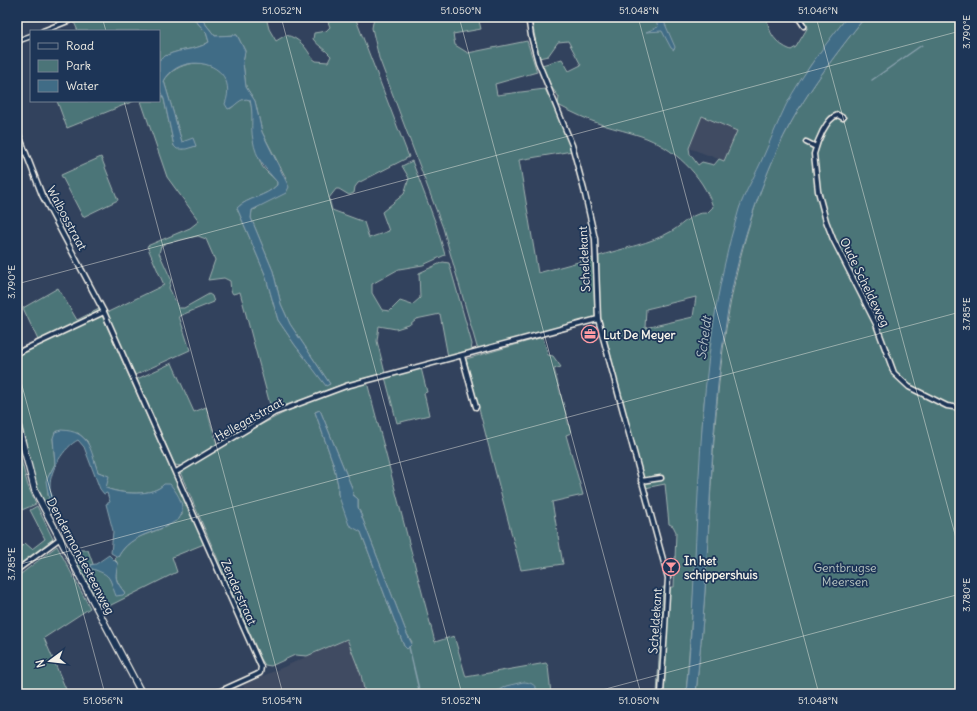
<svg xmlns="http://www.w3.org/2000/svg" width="977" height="711" viewBox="0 0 977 711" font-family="Delius,sans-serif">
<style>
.built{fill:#404b62}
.green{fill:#4b7478;stroke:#a0b2b0;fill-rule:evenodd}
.water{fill:#406c86;stroke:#88a1ad}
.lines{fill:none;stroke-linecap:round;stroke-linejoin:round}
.stream{stroke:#88a1ad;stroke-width:1.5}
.minor-casing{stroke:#f4f1e8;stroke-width:7}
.secondary-casing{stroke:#f4f1e8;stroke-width:8}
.minor{stroke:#1d3557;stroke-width:4}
.secondary{stroke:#1d3557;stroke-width:5.5}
.ticks{fill:none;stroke:#f4f1e8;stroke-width:1;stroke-opacity:0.45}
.labels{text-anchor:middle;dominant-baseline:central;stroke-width:3.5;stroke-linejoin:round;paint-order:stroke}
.street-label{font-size:12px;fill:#f4f1e8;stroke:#1d3557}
.poi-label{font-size:12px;font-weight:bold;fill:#f4f1e8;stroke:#1d3557;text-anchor:start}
.park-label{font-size:12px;fill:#b9c5c1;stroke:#1d3557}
.water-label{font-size:13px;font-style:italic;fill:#b5c2c6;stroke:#1d3557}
.neatline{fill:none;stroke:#f4f1e8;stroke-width:1.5}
.ticks-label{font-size:10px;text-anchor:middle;fill:#f4f1e8}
</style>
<rect width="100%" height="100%" fill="#32425d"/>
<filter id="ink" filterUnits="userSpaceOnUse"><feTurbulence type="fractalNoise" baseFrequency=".025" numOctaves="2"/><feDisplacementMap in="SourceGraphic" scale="8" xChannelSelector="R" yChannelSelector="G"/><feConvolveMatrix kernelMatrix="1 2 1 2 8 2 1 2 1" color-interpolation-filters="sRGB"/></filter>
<g filter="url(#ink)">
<path class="built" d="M702 116 738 131 724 161 689 148Z
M347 639 361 675 365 694H247L243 685Z"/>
<path class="green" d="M86 17H192L206 32 209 42C195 52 176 47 159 60V31H78L74 22Z
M200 17H266L269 29 276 41 286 35C299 38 306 47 312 58L316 61 328 62 331 56C325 49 318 46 313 39L314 33 326 31 330 27 328 22 340 17H355L409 157 358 183 355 187 354 193 349 195 339 189H336L329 198 332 210 364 222 369 238 389 231 382 212 404 194 409 178 402 166 412 161 436 224 445 255 423 265 399 269 372 284V293L382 310 390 311 400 301 412 305 420 298 419 273 443 262 449 263 472 344 471 351 448 357 440 314 416 319 409 325 396 329 379 326 377 341 385 373 343 384 272 412 240 292 233 294 231 291 230 281 224 278 208 280 215 260 206 239 198 236 166 243 161 246 159 253 171 279 169 288 179 308H184L209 294 212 296 214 302 179 316 190 350 135 375 106 313 164 285 147 246 190 228 199 221 167 177 141 101H159V89L164 99 174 146 182 149 196 146 187 141 182 142 164 81C175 61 210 56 224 76 229 82 230 100 230 109 237 104 241 96 250 100 255 119 253 148 262 166 265 171 273 177 277 182V185C266 197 248 197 237 208L265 274 278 320 295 345 326 385 330 384 290 324 281 304 273 271 251 218 252 210 256 209 286 178 262 132 255 101 246 87 243 63 245 51 237 35 215 36Z
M374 17H478L481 29 453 34 455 45 468 53 527 41 537 72 495 84 497 95 545 89 561 121 572 151 519 160 538 273 593 258 595 317 593 319 482 348 477 347 443 228 379 58 372 28Z
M531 17H767C768 33 776 44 791 50L796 47 808 27 801 17H847L810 66 740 207 711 346 703 412 694 588 686 694H657L663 587H674L676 532 673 526 669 524 665 484 645 488 600 315 598 294 599 256C623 248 650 244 672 231 684 224 692 212 707 213L713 207C703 175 673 147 641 136 629 132 616 129 603 125 588 120 573 113 558 105L559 97 552 88 542 65 562 59 569 71 581 65 568 41 558 42 548 56 539 58ZM702 116 737 131 724 161 719 159 714 165 702 162 698 165 690 154 689 148ZM696 297 693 317 645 328 646 309Z
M865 17H960V694H696C699 660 703 625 705 591 715 439 713 297 775 155 797 104 831 60 865 17Z
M57 101H134L67 128Z
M101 157 118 200 83 217 61 175Z
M58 288 77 320 99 309 204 544 172 557 177 572 103 609 71 553 80 550H88L93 564 90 565 92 569C103 568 112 578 113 589L123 595 125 593C115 580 115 578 117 562L115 560 116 556 118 557C129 536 148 535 167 526 172 523 177 518 182 515 183 500 174 494 164 484 153 497 121 494 106 488L105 474 98 472 87 441 78 433 53 438 55 464 48 477V495L51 505 50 509C36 502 19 418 17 401 15 385 17 367 17 351L38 340 23 308Z
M543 337 548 355 553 356 561 367 554 369 571 433 566 435 583 495 552 502 563 564 521 570 466 359Z
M172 363 194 412 206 407 217 445 181 466 175 465 137 379Z
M421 368 427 392 424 393 429 415 397 423 385 377Z
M367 382 435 642 454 636 466 677 546 663 548 666 551 694H365L361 675 347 639 307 656 295 655 271 666 265 665 261 659 180 472C239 437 299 398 367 382ZM320 410 352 488 353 495 358 499V507L407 634 412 642 410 646H404L361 532 338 494V485L333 463 315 412Z
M20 456 28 486 36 504 17 512V457Z
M37 506 53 539 17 566V551L25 543 32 549 45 539 30 510Z
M57 546 90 608 44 638 68 694H17V577Z"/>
<path class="water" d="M192 17H200L215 36 237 35 245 51 243 63 246 87 255 101 262 132 289 187 286 193 252 210 251 218 273 271 281 304 290 324 330 384 326 386 295 345 278 320 265 274 237 208C248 197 266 197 277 185V182C265 168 256 159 253 140 250 126 254 116 250 100 240 96 236 107 228 109L225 104C241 62 181 49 164 81L182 142 193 138 196 146 186 149H177L174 146 164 99 159 89V60C176 47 195 52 209 42L206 32Z
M655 17H662L675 47 674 50 671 48 662 31 646 32 658 27Z
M847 17H865C831 60 797 104 775 155 753 206 736 260 727 316 712 406 711 499 705 591 703 625 699 660 696 694H686C702 532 691 366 739 209 744 194 753 179 760 164 769 144 777 124 786 105 803 73 825 45 847 17Z
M320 410 352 488 353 495 358 499V507L407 634 412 644 407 649 404 646 361 532 349 525 338 494V485L333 463 315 412Z
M61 430C90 431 90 449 98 472L109 476 106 488C120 494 153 497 164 484H170C178 494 187 507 179 519 158 534 131 532 118 557L111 553 113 531 106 504 110 502 107 493 104 494 100 489 84 447 78 440C64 447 50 470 50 486 50 492 53 498 56 504L51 511 46 481 55 464 53 438 55 432Z
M109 555 118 564C114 580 116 581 125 593L123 595 116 596C108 575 112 576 90 568V565L96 564Z
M523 682C531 682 537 685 538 694H492L506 686Z"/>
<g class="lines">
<path class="stream" d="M872 80 922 45
M409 647 420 694"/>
<defs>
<path id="minor" d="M528 17 531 36 538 62 572 145 584 190 595 239 598 319 668 578 661 694
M798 17 804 26
M43 31 78 17
M17 41 31 36
M843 118 838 115C826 118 817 142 814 154L818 191 826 221 833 239 876 324 894 373 909 387 947 406 960 408
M17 130 42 195 104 312
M806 142 816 147
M17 353 104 312 261 667 260 673 256 675 214 694
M462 356 476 407
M176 472 274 413 346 386 598 319
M641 481 661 478
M17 570 59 539"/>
<path id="secondary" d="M17 422 35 491 142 694"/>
</defs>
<use href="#minor" class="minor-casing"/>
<use href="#secondary" class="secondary-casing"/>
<use href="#minor" class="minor"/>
<use href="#secondary" class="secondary"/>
</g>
</g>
<path class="ticks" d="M102 17 106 31M281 17 462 694M459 17 641 694M638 17 819 694M816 17 960 553M124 101 283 694M17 284 960 31M17 367 105 694M17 565 960 312M587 694 960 594"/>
<defs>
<symbol id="office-ring" viewBox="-11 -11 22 22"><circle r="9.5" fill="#1d3557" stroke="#ff9aa2" stroke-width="1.5"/><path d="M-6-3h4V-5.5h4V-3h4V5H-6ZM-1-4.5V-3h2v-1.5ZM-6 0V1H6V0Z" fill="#ff9aa2"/></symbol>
<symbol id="bar-ring" viewBox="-11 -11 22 22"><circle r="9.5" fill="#1d3557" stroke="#ff9aa2" stroke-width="1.5"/><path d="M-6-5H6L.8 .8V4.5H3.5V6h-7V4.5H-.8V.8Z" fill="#ff9aa2"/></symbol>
</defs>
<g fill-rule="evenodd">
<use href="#office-ring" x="580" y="324" width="20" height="20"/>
<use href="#bar-ring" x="661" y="557" width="20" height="20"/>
</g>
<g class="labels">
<g class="street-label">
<text transform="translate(67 218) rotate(62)">Walbosstraat</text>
<text transform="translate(584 259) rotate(-93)">Scheldekant</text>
<text transform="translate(865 282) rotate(64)">Oude Scheldeweg</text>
<text transform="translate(249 419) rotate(-29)">Hellegatstraat</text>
<text transform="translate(81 556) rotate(62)">Dendermondesteenweg</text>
<text transform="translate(239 592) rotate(66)">Zenderstraat</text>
<text transform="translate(655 621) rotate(-86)">Scheldekant</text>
</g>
<g class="poi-label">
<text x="603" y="334">Lut De Meyer</text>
<text x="684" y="560">In het<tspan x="684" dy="14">schippershuis</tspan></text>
</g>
<g class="park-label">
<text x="845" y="567">Gentbrugse<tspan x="845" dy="14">Meersen</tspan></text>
</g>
<g class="water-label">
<text transform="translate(704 338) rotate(-82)">Scheldt</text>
</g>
</g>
<rect width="977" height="711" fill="none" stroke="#1d3557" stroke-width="44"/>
<rect x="30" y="30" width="130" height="72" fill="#1d3557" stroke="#738091"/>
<rect x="38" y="43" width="20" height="6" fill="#1d3557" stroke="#738091"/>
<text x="66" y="50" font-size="12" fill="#f4f1e8">Road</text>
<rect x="38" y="60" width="20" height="12" fill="#4b7478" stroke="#738091"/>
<text x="66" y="70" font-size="12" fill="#f4f1e8">Park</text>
<rect x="38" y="80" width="20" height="12" fill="#406c86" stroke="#738091"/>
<text x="66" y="90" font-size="12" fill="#f4f1e8">Water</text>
<g transform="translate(50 661) rotate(255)" stroke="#1d3557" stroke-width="3" paint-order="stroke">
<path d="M0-3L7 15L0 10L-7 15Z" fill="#f4f1e8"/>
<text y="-6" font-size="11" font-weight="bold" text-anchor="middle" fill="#f4f1e8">N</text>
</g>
<rect x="22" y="22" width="933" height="667" class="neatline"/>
<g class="ticks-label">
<text x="282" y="14">51.052°N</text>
<text x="461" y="14">51.050°N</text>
<text x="639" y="14">51.048°N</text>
<text x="818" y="14">51.046°N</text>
<text transform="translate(966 32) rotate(-90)" y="4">3.790°E</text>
<text transform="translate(11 282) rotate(-90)" y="4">3.790°E</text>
<text transform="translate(966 314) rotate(-90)" y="4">3.785°E</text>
<text transform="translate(11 564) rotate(-90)" y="4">3.785°E</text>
<text transform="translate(966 595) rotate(-90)" y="4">3.780°E</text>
<text x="103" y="704">51.056°N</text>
<text x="282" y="704">51.054°N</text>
<text x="461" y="704">51.052°N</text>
<text x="639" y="704">51.050°N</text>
<text x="818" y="704">51.048°N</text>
</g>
</svg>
